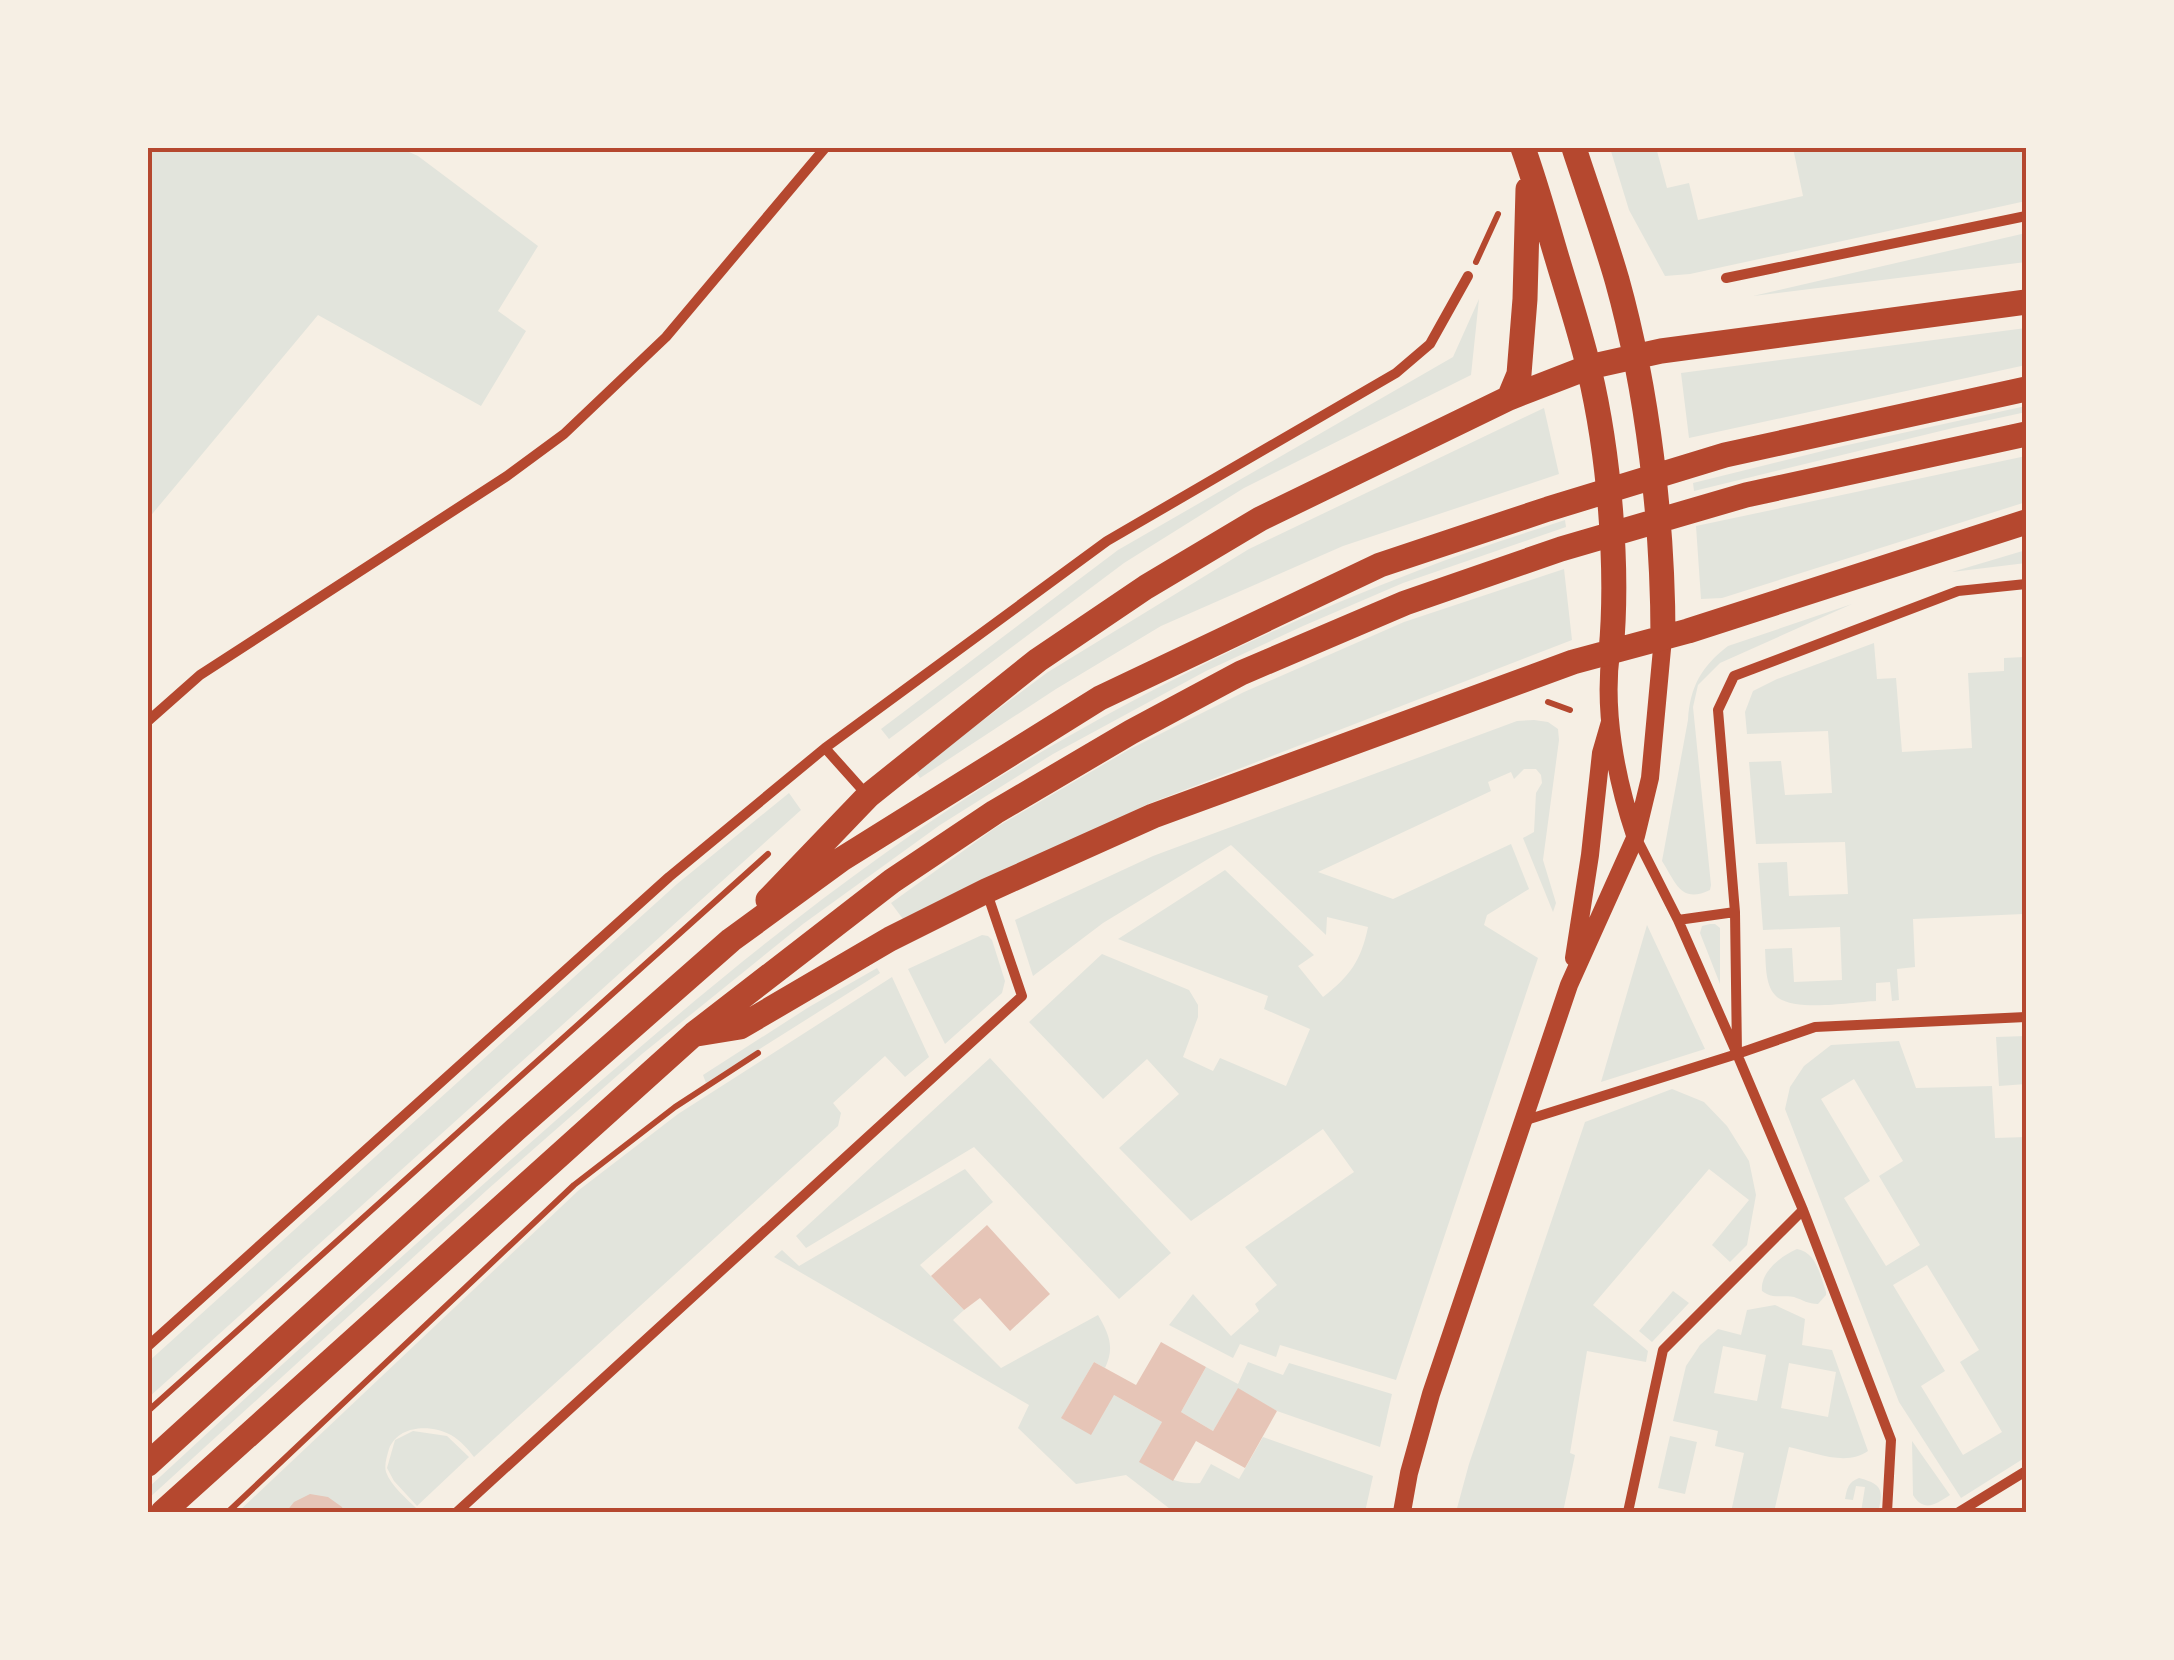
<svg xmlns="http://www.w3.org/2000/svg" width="2174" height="1660" font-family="Lato,sans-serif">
	<rect width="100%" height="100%" fill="#f6efe4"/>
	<path fill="#e2e4dc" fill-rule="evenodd" d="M148 148H400L418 156 538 246 498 311 526 331 481 406 318 315 148 519Z
		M1610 148H1668L1657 151 1667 188 1689 183 1698 220 1803 196 1793 148H1833V149L1846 148H2026V201L1690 274 1665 276 1629 210Z
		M2026 233V262L1753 296Z
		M1479 299 1471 375 1244 488 1124 563 889 739 881 729 1118 550 1453 357Z
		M2026 328V365L1689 438 1681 373Z
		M2026 406V412L1953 428 1694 491 1693 483 1843 446Z
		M1544 408 1559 474 1343 546 1161 626 1056 689 920 778 915 771 1048 672 1249 549Z
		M2026 456V502L1722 598 1701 599 1696 526Z
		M1565 520 1566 527 1403 583 1303 626 1206 671 1053 754 940 825 803 924 642 1054 487 1190 148 1499V1488C273 1372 400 1257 529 1144 692 1000 859 857 1048 748 1166 680 1290 619 1417 571 1465 552 1516 536 1565 520Z
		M2026 550V563L1952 572Z
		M1564 569 1572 640 1148 804 906 923 891 903 995 828 1130 749 1244 692 1404 622Z
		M1852 604 1720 663 1698 685 1693 707 1711 885 1710 890C1681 904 1676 883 1662 861L1688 720C1690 686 1702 666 1728 646Z
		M1874 643 1877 679 1896 678 1902 752 1972 748 1968 673 2004 671V658L2024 657 2026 682V967L2023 914 1913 919 1915 967 1897 969 1899 1000 1892 1001 1890 982 1876 983V1001C1853 1002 1791 1013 1775 995 1765 984 1766 964 1765 949L1792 948 1794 982 1842 980 1840 927 1763 930 1758 863 1787 862 1789 896 1848 894 1845 842 1756 844 1749 762 1781 761 1785 795 1832 793 1828 731 1747 734 1745 712 1753 691 1777 679Z
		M1534 720 1548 722 1558 729 1559 740 1543 860 1556 903 1553 912 1523 838 1534 832 1536 793 1542 783 1541 775 1536 769H1524L1514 779 1511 772 1488 782 1491 791 1318 872 1393 899 1511 844 1529 889 1487 915 1484 925 1538 958 1396 1380 1280 1345 1276 1357 1240 1344 1233 1358 1169 1325 1193 1294 1231 1336 1259 1311 1255 1304 1277 1285 1245 1247 1354 1172 1323 1129 1191 1221 1119 1148 1179 1094 1147 1059 1103 1099 1029 1022 1102 954 1189 990 1198 1005V1017L1183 1057 1213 1071 1220 1058 1286 1086 1310 1029 1264 1009 1268 996 1118 939 1225 870 1314 955 1298 966 1323 997C1350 976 1361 961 1368 927L1327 917 1326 935 1231 845 1103 923 1033 976 1015 920 1153 856 1517 721Z
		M789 793 801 810 148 1398V1362L677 884Z
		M1710 924H1715L1720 928V984L1700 933 1702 926Z
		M1647 925 1705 1049 1601 1082Z
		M982 935 988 936 992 940 1005 981 1002 993 945 1044 908 969Z
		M877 968 880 973 706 1083 703 1075 809 1007Z
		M892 977 929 1057 905 1077 885 1056 833 1103 841 1113 838 1126 474 1457C467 1448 461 1441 451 1435 431 1424 398 1425 389 1449 387 1456 384 1465 386 1472 391 1486 407 1499 417 1509L413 1512H238L579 1190 678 1114Z
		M2026 1036V1084L1999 1086 1996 1037Z
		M1899 1041 1916 1088 1992 1086 1995 1138 2026 1137V1457L1961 1498 1899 1402 1785 1109 1790 1087 1804 1066 1831 1045ZM1854 1079 1903 1161 1879 1176 1920 1245 1886 1266 1844 1198 1870 1181 1821 1099ZM1927 1265 1979 1350 1960 1362 2002 1432 1963 1455 1921 1386 1945 1371 1893 1285Z
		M990 1058 1171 1253 1119 1299 974 1147 806 1248 796 1236Z
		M1672 1089 1704 1102 1727 1126 1749 1161 1756 1195 1747 1245 1730 1262 1712 1245 1749 1200 1709 1169 1593 1305 1648 1351 1646 1362 1587 1351 1570 1453 1575 1455 1563 1512H1456L1469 1464 1585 1122Z
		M965 1169 993 1202 920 1265 964 1310 953 1320 1001 1368 1098 1315C1109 1334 1115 1347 1105 1368L1094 1362 1062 1417 1114 1395 1162 1422 1140 1462C1160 1474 1175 1485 1200 1483L1211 1464 1239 1479 1263 1437 1373 1476 1365 1512H1174L1126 1475 1076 1484 1018 1428 1029 1405 774 1257 782 1250 799 1266Z
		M1797 1249C1817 1253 1820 1275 1826 1292V1295L1818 1304C1808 1304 1803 1300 1794 1297 1781 1295 1772 1299 1762 1291 1760 1272 1781 1256 1797 1249Z
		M1673 1291 1689 1303 1652 1342 1639 1331Z
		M1775 1305 1805 1319 1802 1345 1832 1350 1868 1451C1846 1467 1814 1452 1789 1447L1774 1512H1731L1744 1453 1715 1446 1718 1431 1673 1421 1686 1366 1700 1345 1718 1329 1741 1335 1747 1310ZM1723 1346 1766 1355 1757 1401 1714 1393ZM1789 1363 1836 1372 1828 1417 1781 1408Z
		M1248 1362 1283 1375 1289 1363 1392 1394 1380 1447 1277 1411 1238 1389 1213 1431 1181 1412 1206 1367 1238 1384Z
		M413 1431 447 1436 469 1457 417 1506 394 1481 387 1468 395 1440Z
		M1670 1436 1697 1442 1685 1494 1658 1488Z
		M1912 1441 1950 1495C1936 1504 1924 1513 1913 1495Z
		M1859 1478C1882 1484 1884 1490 1878 1512H1861L1865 1487 1856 1486 1853 1500 1845 1499C1847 1489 1848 1482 1859 1478Z"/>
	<path fill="#e6c5b7" d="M987 1225 1050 1294 1010 1331 980 1298 964 1310 931 1276Z
		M1161 1342 1206 1367 1181 1412 1213 1431 1238 1388 1277 1411 1245 1468 1196 1441 1173 1481 1139 1462 1162 1422 1114 1395 1091 1435 1061 1418 1094 1362 1136 1385Z
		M310 1494 328 1497 342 1507 344 1512H286L294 1502Z"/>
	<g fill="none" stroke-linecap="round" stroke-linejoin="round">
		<path stroke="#b5482f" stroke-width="6" d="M1476 262 1498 214
			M1548 702 1570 710
			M148 1411 768 854
			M228 1512 574 1185 675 1107 758 1053"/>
		<path stroke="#b5482f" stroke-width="10" d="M1726 278 2026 216
			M2026 584 1958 591 1734 676 1718 710 1735 912 1737 1054 1815 1027 2026 1017
			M148 721 200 675 507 476 564 434 666 337 825 148
			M825 748 867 795
			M1636 837 1678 920 1737 1054 1803 1210 1891 1440 1887 1512
			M1678 920 1735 912
			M1523 1121 1737 1054
			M148 1346 669 877 825 748 1107 541 1396 373 1430 344 1468 276
			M457 1512 1022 996 987 893
			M1628 1512 1663 1350 1803 1210
			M1959 1512 2026 1471"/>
		<path stroke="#b5482f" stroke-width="18" d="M1611 652C1603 711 1616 779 1635 835
			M1574 958 1590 855 1601 753 1610 722
			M1402 1512 1409 1473 1431 1394 1569 985 1636 836 1650 778 1663 638"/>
		<path stroke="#b5482f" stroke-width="25" d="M1523 148C1536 184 1546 221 1557 258 1568 295 1580 331 1589 369 1609 453 1619 566 1611 652
			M1574 148C1588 191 1604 235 1617 280 1648 391 1663 522 1663 638
			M1509 398 1519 374 1525 299 1528 189
			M768 900 868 796 1038 660 1146 587 1260 519 1509 398 1589 367 1661 351 2026 302
			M697 1034 740 1027 890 939 986 891 1153 816 1573 662 1688 631 2026 522
			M148 1464 516 1129 731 940 842 859 1100 698 1380 565 1548 509 1725 455 2026 389
			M163 1512 694 1034 892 881 995 812 1131 732 1241 673 1405 603 1561 549 1746 495 2026 434"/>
	</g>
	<rect width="2174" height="1660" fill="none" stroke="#f6efe4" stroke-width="300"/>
	<rect x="150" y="150" width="1874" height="1360" fill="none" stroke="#b5482f" stroke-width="4"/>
</svg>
